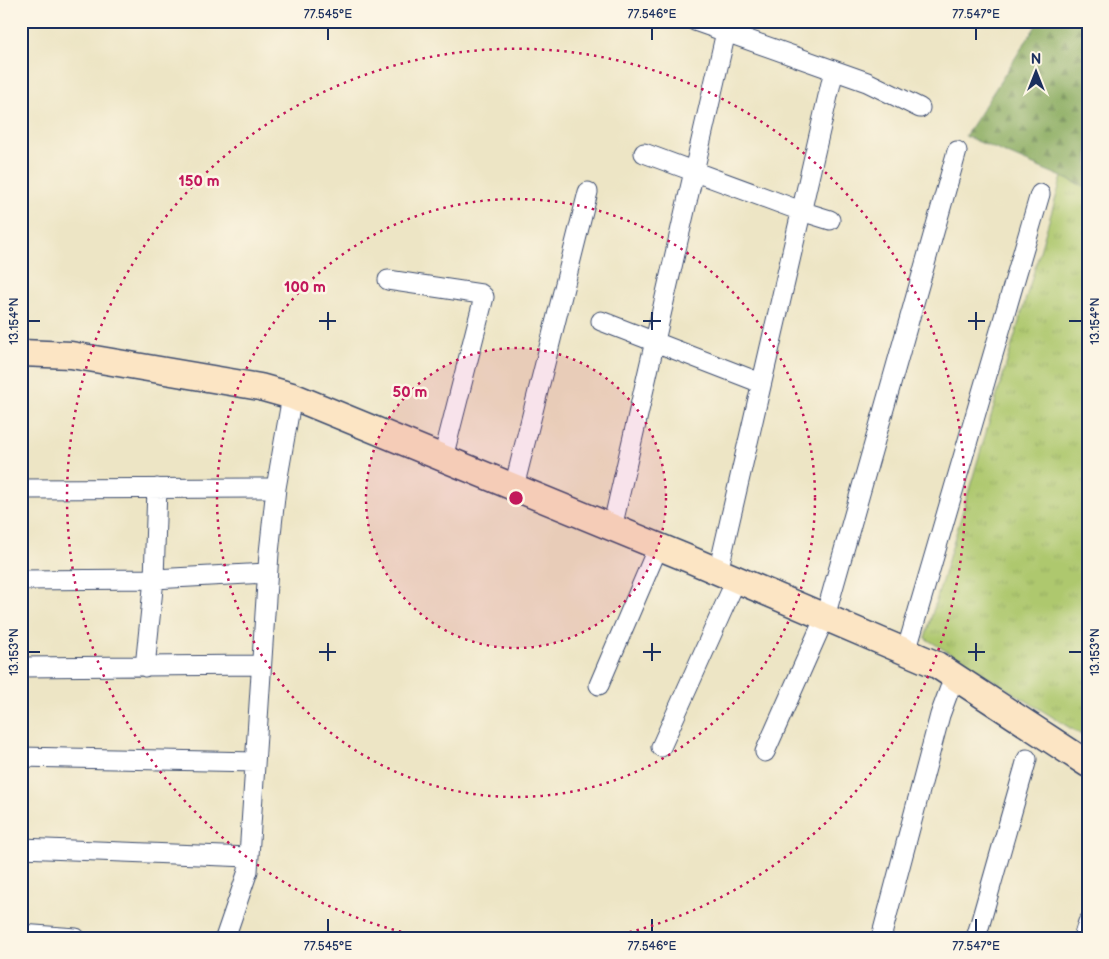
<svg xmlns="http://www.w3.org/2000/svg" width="1109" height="959" font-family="'Balsamiq Sans',sans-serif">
	<defs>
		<pattern id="grass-tufts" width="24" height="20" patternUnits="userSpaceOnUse" patternTransform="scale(1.25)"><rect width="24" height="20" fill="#aec86e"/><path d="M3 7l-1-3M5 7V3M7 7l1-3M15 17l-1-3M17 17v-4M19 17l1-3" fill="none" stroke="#95ac62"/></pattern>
		<pattern id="forest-firs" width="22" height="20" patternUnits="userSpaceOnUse" patternTransform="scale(1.25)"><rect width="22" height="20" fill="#8aac61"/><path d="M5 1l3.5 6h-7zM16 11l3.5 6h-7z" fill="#708c53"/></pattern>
	</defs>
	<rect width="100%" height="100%" fill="#fcf5e5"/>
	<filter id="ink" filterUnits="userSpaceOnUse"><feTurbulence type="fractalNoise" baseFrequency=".02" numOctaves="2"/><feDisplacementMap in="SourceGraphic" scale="10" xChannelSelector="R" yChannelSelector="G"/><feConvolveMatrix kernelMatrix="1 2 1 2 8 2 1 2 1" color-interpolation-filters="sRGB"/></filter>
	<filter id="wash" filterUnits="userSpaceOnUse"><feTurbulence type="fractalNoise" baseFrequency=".0096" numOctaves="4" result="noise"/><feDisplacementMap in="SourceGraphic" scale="20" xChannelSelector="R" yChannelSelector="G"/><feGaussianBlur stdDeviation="1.12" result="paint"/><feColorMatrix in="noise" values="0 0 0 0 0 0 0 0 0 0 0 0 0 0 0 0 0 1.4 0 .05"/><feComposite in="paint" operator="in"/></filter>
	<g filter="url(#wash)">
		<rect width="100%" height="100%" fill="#ede5c5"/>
		<path fill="url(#grass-tufts)" stroke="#647c66" d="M1062 177 1088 188V739L925 638Z"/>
		<path fill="url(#forest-firs)" stroke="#526e60" d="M1039 21H1088V188L965 136Z"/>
	</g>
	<g filter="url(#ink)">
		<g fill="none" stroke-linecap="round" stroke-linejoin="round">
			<g stroke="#3a4a6d" stroke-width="21">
				<path id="minor" d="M695 21 867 82 920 108
					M644 153 801 211 830 220
					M388 280 481 294 484 297 443 458
					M601 321 761 383
					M514 487 588 192
					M21 489 276 488
					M612 528 726 32
					M718 572 834 70
					M21 580 154 579 267 573
					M906 652 1040 194
					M21 667 261 665
					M145 667 154 579 157 488
					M599 685 658 547
					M661 747 736 580
					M765 752 825 617 957 151
					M21 757 255 762
					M21 848 249 857
					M21 934 76 938
					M225 938 248 871 269 553 276 488 292 396
					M881 938 940 715 954 677
					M976 938 1027 759
					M1083 938 1088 922"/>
			</g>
			<g stroke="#3a4a6d" stroke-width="29">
				<path id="secondary" d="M21 353 71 355 260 387 292 396 689 559 937 665 1088 764"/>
			</g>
			<use href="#minor" stroke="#fff" stroke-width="19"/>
			<use href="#secondary" stroke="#fce5c4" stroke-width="26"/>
		</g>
	</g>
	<path fill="none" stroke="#1b2f5e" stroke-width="2" d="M328 28V40M652 28V40M976 28V40M328 312V330M652 312V330M976 312V330M28 321H40M319 321H336M643 321H661M968 321H985M1069 321H1082M328 643V661M652 643V661M976 643V661M28 652H40M319 652H336M643 652H661M968 652H985M1069 652H1082M328 919V932M652 919V932M976 919V932"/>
	<circle cx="516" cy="498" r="150" fill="#c2185b" fill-opacity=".12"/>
	<g fill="none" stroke="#c2185b" stroke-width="2.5" stroke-dasharray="2.5 5">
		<circle cx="516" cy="498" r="150"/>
		<circle cx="516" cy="498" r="299"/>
		<path d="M423 937A449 449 0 1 1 609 937"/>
	</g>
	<circle cx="516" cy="498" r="8" fill="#c2185b" stroke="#fcf5e5" stroke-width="2.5"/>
	<g font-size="15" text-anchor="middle" font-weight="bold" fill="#c2185b" stroke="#fcf5e5" stroke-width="5" stroke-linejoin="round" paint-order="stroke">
		<text x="199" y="186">150 m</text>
		<text x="305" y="292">100 m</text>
		<text x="410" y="397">50 m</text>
	</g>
	<rect width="1109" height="959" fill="none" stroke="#fcf5e5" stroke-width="55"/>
	<g transform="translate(1036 72)" stroke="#fcf5e5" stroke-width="4" paint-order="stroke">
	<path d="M0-4L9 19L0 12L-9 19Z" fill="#1b2f5e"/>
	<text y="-8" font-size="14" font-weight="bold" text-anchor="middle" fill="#1b2f5e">N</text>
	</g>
	<rect x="28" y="28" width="1054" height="904" fill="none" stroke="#1b2f5e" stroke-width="2"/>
	<g font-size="12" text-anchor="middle" fill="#1b2f5e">
		<text x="328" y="18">77.545°E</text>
		<text x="652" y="18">77.546°E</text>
		<text x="976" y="18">77.547°E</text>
		<text transform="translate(14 321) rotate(-90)" y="4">13.154°N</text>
		<text transform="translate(1095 321) rotate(-90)" y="4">13.154°N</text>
		<text transform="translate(14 652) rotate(-90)" y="4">13.153°N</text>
		<text transform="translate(1095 652) rotate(-90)" y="4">13.153°N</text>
		<text x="328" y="950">77.545°E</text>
		<text x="652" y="950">77.546°E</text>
		<text x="976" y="950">77.547°E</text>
	</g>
</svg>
